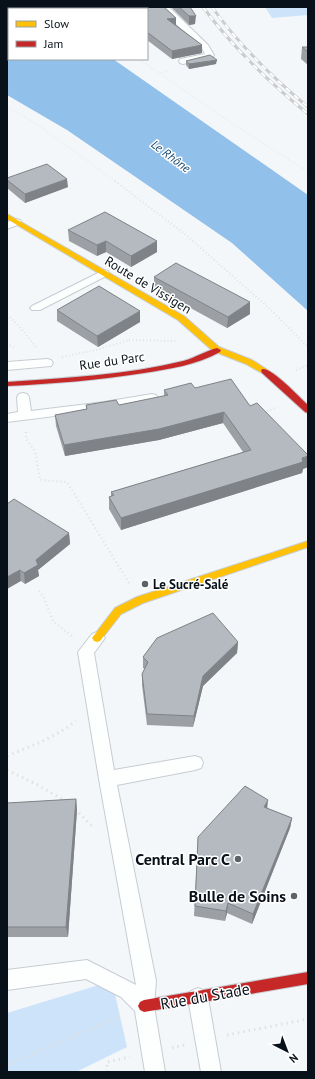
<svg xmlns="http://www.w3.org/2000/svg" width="315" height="1079" font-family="'PT Sans',sans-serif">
	<rect width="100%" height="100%" fill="#f4f7fa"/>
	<path fill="#cce3f9" d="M265 7H308V15L272 18Z
		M112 981 127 1047 76 1072H7V1013Z"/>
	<path fill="#91c0ea" d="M7 13 9 14V59H113L308 195V311L232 243 67 130 7 95Z"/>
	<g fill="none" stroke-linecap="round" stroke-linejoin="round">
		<g stroke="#c6cdd2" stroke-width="2">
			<path id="lane" d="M161 7H169L208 45 214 55 213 57 183 64 180 63 179 61 180 59 205 54 202 48 163 12Z
				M16 219 20 220 21 222 20 224 7 229V222Z
				M104 270 108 271 109 273 108 275 40 310H32L30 308 32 306Z
				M47 359 51 360 53 363 51 366 7 370V362Z
				M23 393 27 394 29 397 31 411 104 402 152 394 156 395 158 398 156 401 152 402C104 410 55 416 7 422V414L18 412 17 397 19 394Z
				M97 632 102 634 105 638 94 653 114 770 195 756 201 758 203 763 201 768 195 770 117 785 156 981 154 1006 165 1072H145L135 1011 121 997 86 979 7 990V970L87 960 136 985 99 779 78 652 92 634Z
				M198 988 205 991 208 998 221 1072H201L188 998 191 991Z"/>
		</g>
		<g stroke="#c6cdd2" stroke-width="2">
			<path id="slow" d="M7 214 184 316 219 347 252 360 269 371 268 373H262L246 364 213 351 178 320 7 219Z
				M308 541V547L143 603 121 614 100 641 97 642 94 641 92 638 115 608 137 597Z"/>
		</g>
		<g stroke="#c6cdd2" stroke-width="2">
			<path id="jam" d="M217 348 221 350 220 352C196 365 170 369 144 373 98 380 53 384 7 386V382C65 378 126 375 183 361 195 358 205 351 217 348Z
				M262 369C272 367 300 398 308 405V413L305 412 262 373 261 371Z
				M308 972V984L144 1012 140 1010 138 1006 140 1002 144 1000Z"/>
		</g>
		<path stroke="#e0e1e2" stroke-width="1.5" stroke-dasharray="0.5 2" stroke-linecap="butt" d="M42 7 46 9
			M139 59 224 118 308 172
			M160 73 171 71
			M7 107 37 124 116 182"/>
		<path stroke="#e0e1e2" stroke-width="2" stroke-dasharray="1 2.5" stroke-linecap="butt" d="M115 181 186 235 271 310 308 347
			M7 315 18 325 37 348
			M129 340 176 341
			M7 343 14 348
			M62 357 96 350 129 340
			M296 370 308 365
			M264 413 277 407"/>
		<path stroke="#e0e1e2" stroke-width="2.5" stroke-dasharray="1 3" stroke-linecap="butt" d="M264 413 266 412
			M26 432V439L35 451 40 480 67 482 129 583
			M39 591 44 598 53 621 74 638"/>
		<path stroke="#e0e1e2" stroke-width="3" stroke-dasharray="1.5 4" stroke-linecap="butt" d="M7 756C32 746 55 737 76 721
			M7 770 36 784 65 801
			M75 809 94 828
			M227 1035 308 1019
			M172 1048 185 1045
			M7 1065 120 1016
			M107 1072V1062L130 1057"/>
		<use href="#lane" fill="#fdfefe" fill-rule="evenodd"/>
		<use href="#slow" fill="#ffc107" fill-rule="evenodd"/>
		<use href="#jam" fill="#c62828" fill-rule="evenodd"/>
		<g stroke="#cbcccd" stroke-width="3">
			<path id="rail" d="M203 7C233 48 269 82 308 114
				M212 7C239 45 272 77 308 107"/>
		</g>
		<use href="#rail" stroke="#fff" stroke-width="2" stroke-dasharray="5.5" stroke-linecap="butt"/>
	</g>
	<path fill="#9ca0a5" d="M102 7H164L176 18V25L202 45V53L172 59 147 40V9H105Z
		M171 7H190L195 24 189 25Z
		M302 47H308V65L301 59Z
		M186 61 216 64 189 69 186 65Z
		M7 178 68 187 25 203 7 188Z
		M68 230 157 252 131 267 106 252 97 256 69 241Z
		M154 277 250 314 227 328 154 288Z
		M57 310 140 322 98 347 57 321Z
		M195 388 250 406 308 467 303 469 302 473 121 530 109 509V497L111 496V492L243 452 223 423 159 440 65 456 56 426 55 415 86 409V405H119L164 396V390Z
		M7 504 69 533 70 544 38 570 39 576 25 584 21 581Z
		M238 642 237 653 203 686 193 727 147 725 142 685V674L145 669 143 668V657Z
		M76 799 77 810 68 937H7V803Z
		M267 808 292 818 290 828 252 924 227 913 225 921 194 916 198 837Z"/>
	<path fill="#7f8286" d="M189 16H196L195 24 189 25Z
		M176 18V26L167 19Z
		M202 45V53L172 59V51Z
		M217 60 216 64 189 69V64Z
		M67 179 68 187 25 203V194Z
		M106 241V252L97 256V245Z
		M157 241V252L131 267V256Z
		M250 302V314L227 328 228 317Z
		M140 311V322L98 347 97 336Z
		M224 412 223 423 159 440 65 456 64 445Z
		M308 456V467L303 469 302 473 121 530V518Z
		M69 533 70 544 38 570 39 576 25 584 24 573 36 560Z
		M20 570 21 581 7 589V577Z
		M238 642 237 653 203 686 193 727 194 716 203 676Z
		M76 799 77 810 68 937 66 927Z
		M268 800 267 811 264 807Z
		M292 818 290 828 252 924 253 914Z
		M228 903 227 913 225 921 226 911Z"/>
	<path fill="#b5bac0" stroke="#7f8286" d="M115 7H164L176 18 167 19 202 45 172 51 147 32V9H117Z
		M179 7H190L196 16H189Z
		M302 47H308V52Z
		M210 55 217 60 189 64 186 61Z
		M47 164 67 179 25 194 7 180V178Z
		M105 212 157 241 131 256 106 241 97 245 68 230Z
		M176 263 250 302 228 317 154 277Z
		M99 286 140 311 97 336 57 310Z
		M231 379 250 406 257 403 308 455V456L302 458 303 462 121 518 109 497 114 495 111 492 251 450 224 412 159 429 64 445 55 415 87 409 86 405 116 400 119 405 168 395 164 390 191 383 195 388Z
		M14 499 69 533 36 560 38 565 24 573 20 570 7 577V504Z
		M213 613 238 642 203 676 194 716 147 714 142 674 148 662 143 657 157 638Z
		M245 786 268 800 264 807 292 818 253 914 228 903 226 911 195 906 198 837Z
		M76 799 66 927H7V803Z"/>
	<g fill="#5b6268" stroke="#fff" stroke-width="1.5">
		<circle cx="145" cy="584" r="4"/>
		<circle cx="238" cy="859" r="4"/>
		<circle cx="294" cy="896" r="4"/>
	</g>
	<g text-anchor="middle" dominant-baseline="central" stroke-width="3" stroke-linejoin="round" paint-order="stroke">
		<g font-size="12" font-style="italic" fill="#17486f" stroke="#fff">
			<text transform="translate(171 156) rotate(37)">Le Rhône</text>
		</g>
		<g font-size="13" fill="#081119" stroke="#fff">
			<text transform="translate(148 285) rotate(31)">Route de Vissigen</text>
			<text transform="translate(112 361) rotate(-8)">Rue du Parc</text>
		</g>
		<g font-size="13" font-weight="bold" fill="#081119" stroke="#fff" text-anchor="start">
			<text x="153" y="584">Le Sucré-Salé</text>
		</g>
		<g font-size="16" font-weight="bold" fill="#081119" stroke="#fff" text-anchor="end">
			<text x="230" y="859">Central Parc C</text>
			<text x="286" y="896">Bulle de Soins</text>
		</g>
		<g font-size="16" fill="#081119" stroke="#fff">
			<text transform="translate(205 996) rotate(-10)">Rue du Stade</text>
		</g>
	</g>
	<rect width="315" height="1079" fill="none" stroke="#081119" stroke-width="16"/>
	<rect x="8" y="8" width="140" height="52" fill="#ffffff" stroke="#9ca0a3"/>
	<rect x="16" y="21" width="20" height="6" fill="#ffc107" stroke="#9ca0a3"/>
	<text x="44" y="28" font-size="12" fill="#081119">Slow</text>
	<rect x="16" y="41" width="20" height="6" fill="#c62828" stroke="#9ca0a3"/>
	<text x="44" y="48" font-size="12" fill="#081119">Jam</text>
	<g transform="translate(287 1051) rotate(138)" stroke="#ffffff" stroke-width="3" paint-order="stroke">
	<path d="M0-3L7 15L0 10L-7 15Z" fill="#081119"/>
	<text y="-6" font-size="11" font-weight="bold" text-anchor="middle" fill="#081119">N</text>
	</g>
</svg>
